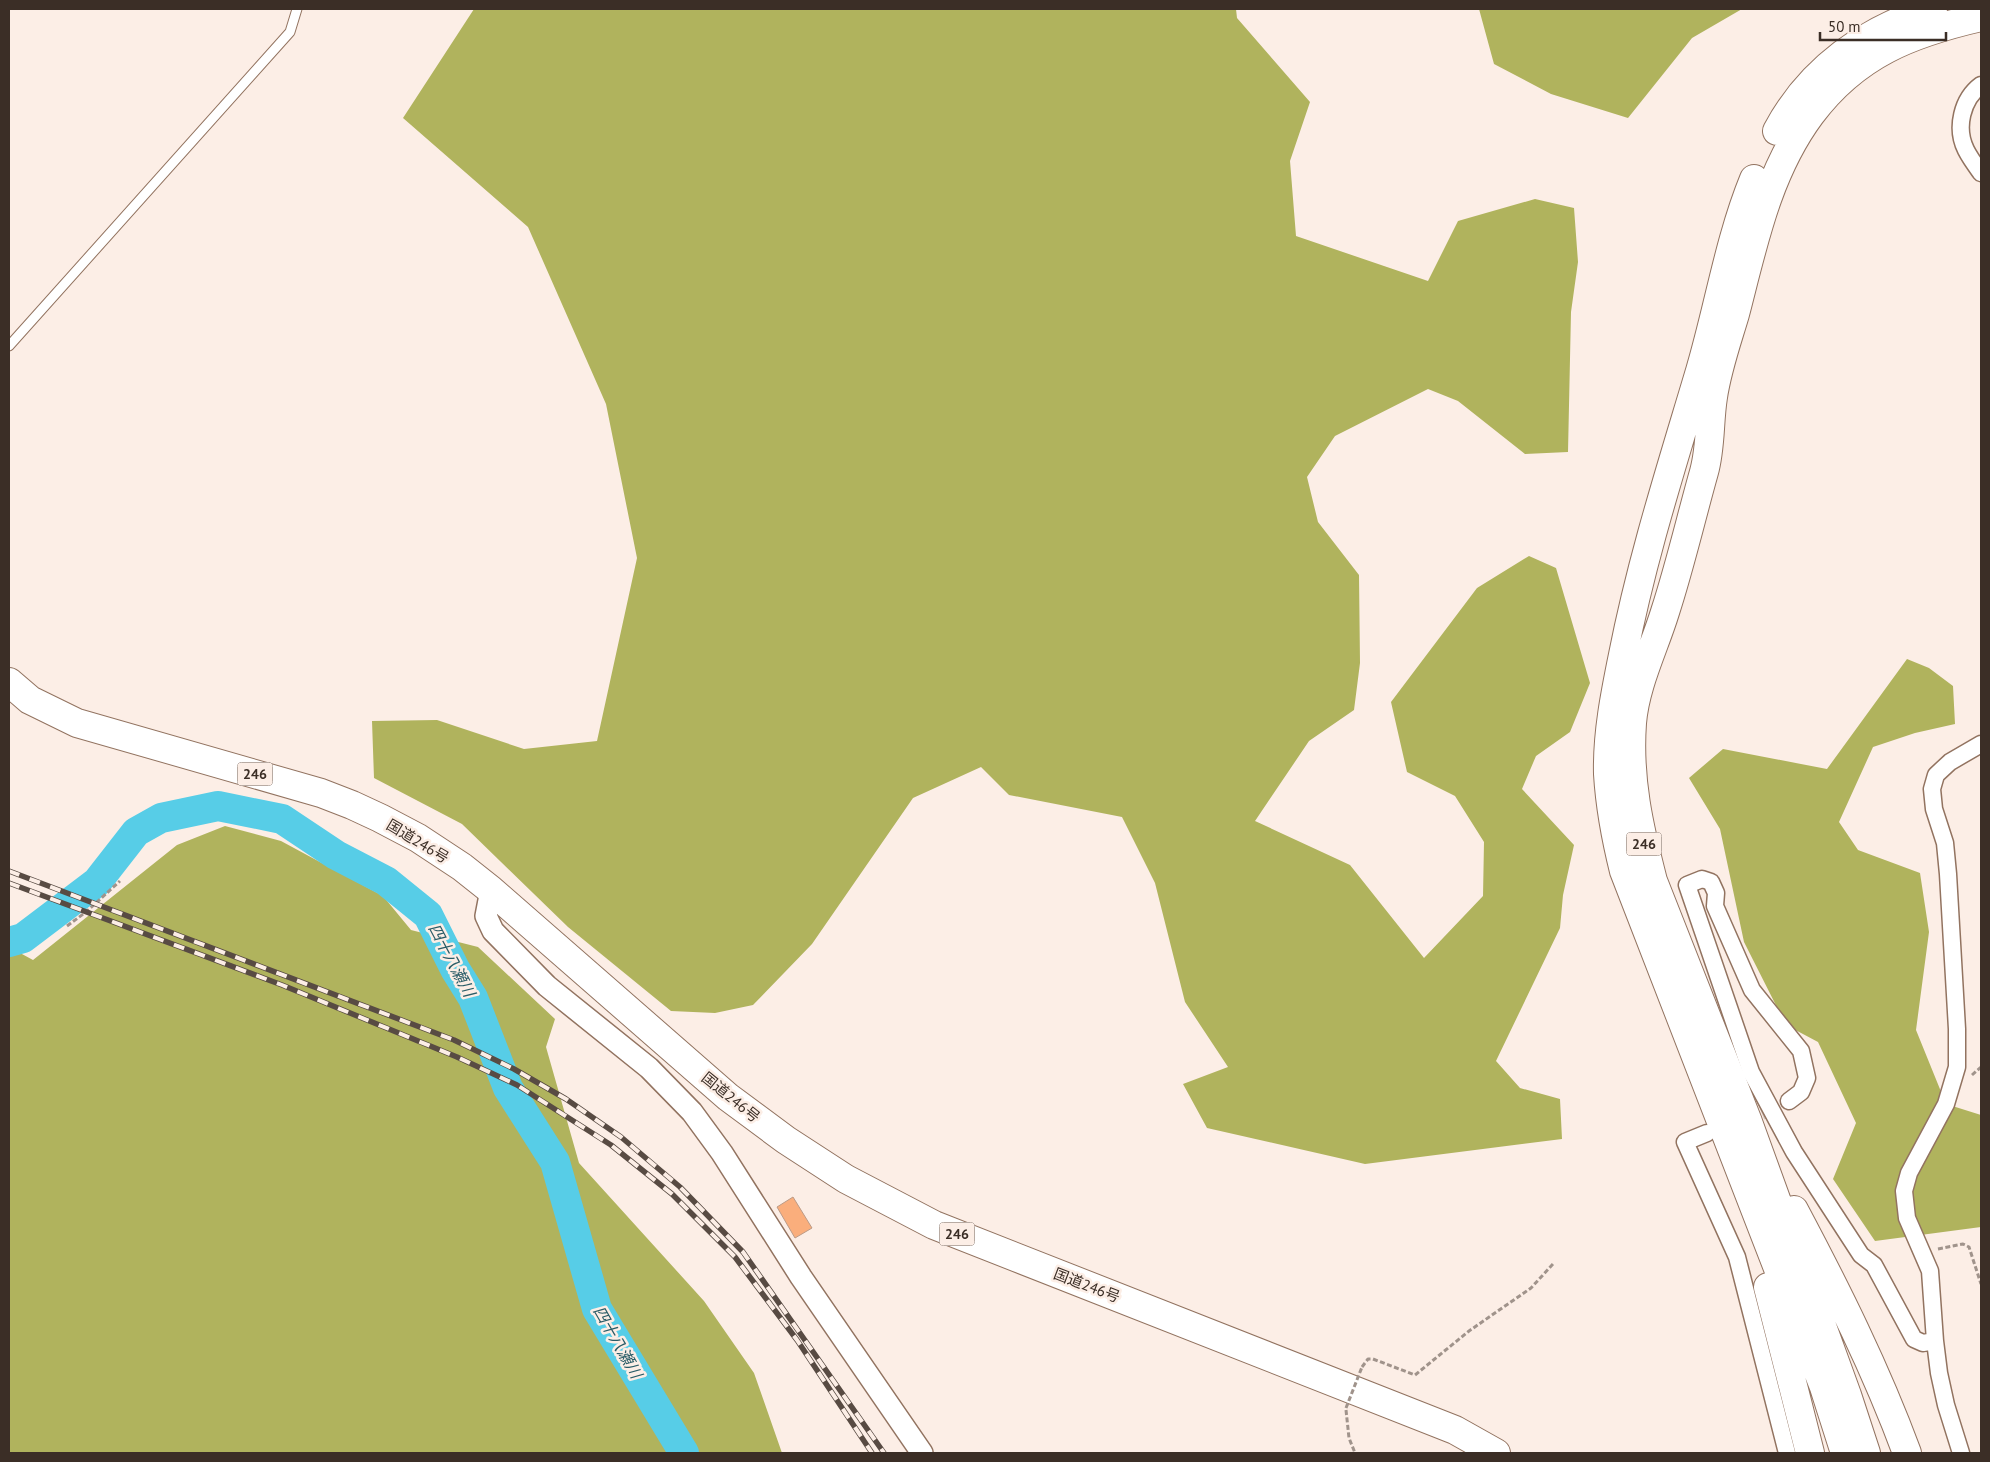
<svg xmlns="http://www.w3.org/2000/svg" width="1990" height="1462" font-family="'PT Sans','Noto Sans JP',sans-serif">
	<rect width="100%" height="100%" fill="#fceee6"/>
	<path fill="#b0b35d" d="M474 9H1236L1237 18 1310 102 1290 161 1296 236 1428 281 1458 221 1535 199 1574 208 1578 262 1571 312 1568 452 1525 454 1458 401 1428 389 1335 436 1307 477 1318 522 1359 575 1360 663 1354 710 1309 741 1255 821 1350 865 1424 958 1483 896 1484 842 1455 796 1407 772 1391 702 1477 588 1529 556 1556 568 1590 683 1570 732 1536 756 1522 789 1574 845 1563 895 1560 928 1496 1061 1520 1088 1560 1099 1562 1139 1365 1164 1207 1128 1183 1084 1228 1067 1185 1002 1155 883 1122 817 1009 795 981 767 913 798 812 944 753 1005 715 1013 671 1011 568 927 462 824 374 778 372 721 437 720 524 749 597 741 637 558 606 404 528 227 403 118Z
		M1479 9H1742L1692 38 1628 118 1551 94 1494 64Z
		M1907 659 1929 668 1953 686 1955 724 1915 733 1873 747 1839 822 1858 850 1920 873 1929 932 1916 1030 1946 1104 1981 1115V1227L1875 1241 1833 1179 1856 1123 1818 1042 1786 1025 1744 942 1720 829 1689 778 1723 749 1827 769Z
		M225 826 281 841 383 896 411 930 478 947 555 1019 546 1047 579 1163 704 1301 754 1373 782 1453H9V947L33 960 177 845Z"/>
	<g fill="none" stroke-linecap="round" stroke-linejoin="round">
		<path stroke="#57cde7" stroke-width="30" d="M9 942 23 938 97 882 136 832 161 818 218 806 282 819 336 855 386 881 428 915 455 969 473 998 508 1088 555 1162 597 1309 684 1453"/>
	</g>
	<path fill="#faae7c" stroke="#bc9b87" d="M793 1197 812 1228 795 1238 777 1207Z"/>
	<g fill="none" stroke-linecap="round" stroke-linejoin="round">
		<path stroke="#d5c8c0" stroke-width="16" stroke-dasharray="16 8" stroke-linecap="butt" d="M1739 1121 1789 1101"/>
		<g stroke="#927360" stroke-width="11">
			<path id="service" d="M9 346 290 32 297 9"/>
		</g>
		<g stroke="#927360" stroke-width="19">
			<path id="minor" d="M1981 85C1962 99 1955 128 1966 150 1970 158 1976 166 1981 173
				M1789 1101 1801 1092 1807 1078 1801 1051 1752 990 1715 906 1716 893 1711 882 1702 879 1687 885 1751 1072 1794 1152 1861 1255 1874 1265 1914 1339 1923 1343 1935 1341
				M1707 1133 1685 1142 1737 1257 1787 1453
				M1961 1453 1946 1405 1939 1373 1935 1341 1930 1271 1907 1218 1904 1191 1909 1173 1946 1104 1957 1067V1029L1948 874 1945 843 1934 809 1932 789 1936 775 1950 762 1981 744"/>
		</g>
		<g stroke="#927360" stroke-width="24">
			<path id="tertiary" d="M491 890 486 916 493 931 547 986 649 1068 692 1112 722 1153 801 1277 922 1453"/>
		</g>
		<g stroke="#927360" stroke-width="30">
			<path id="trunk" d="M9 682 30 700 77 723 321 793 352 805 380 818 418 838 462 867 491 890 728 1097 786 1140 846 1179 934 1225 1455 1430 1496 1453"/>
		</g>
		<g stroke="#927360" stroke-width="30">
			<path id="motorway" d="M1777 131C1810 69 1867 29 1933 9
				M1754 179C1729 240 1719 307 1700 371 1672 465 1642 558 1623 655 1615 694 1607 734 1608 774 1610 807 1616 839 1624 871L1824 1387 1845 1453
				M1794 1210C1836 1289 1876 1369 1907 1453
				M1768 1287 1810 1453
				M1866 1453 1847 1395 1748 1122 1653 881C1639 827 1628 779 1632 723 1635 685 1654 648 1665 612 1680 566 1691 518 1704 472 1711 447 1709 422 1713 397 1717 369 1727 341 1735 314 1753 245 1767 173 1811 114 1856 54 1911 33 1981 17"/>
		</g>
		<path stroke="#a0938b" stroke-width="3" stroke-dasharray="5 2.5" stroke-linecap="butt" d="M67 926 86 912 120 881
			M1972 1075 1981 1067
			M1938 1249 1963 1244 1969 1247 1981 1284
			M1362 1367 1368 1359H1373L1415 1375 1469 1331 1531 1288 1553 1264
			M1346 1410 1349 1438 1355 1453"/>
		<use href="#service" stroke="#fff" stroke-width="9"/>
		<use href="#minor" stroke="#fff" stroke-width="16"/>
		<use href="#tertiary" stroke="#fff" stroke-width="21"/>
		<use href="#trunk" stroke="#fff" stroke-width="28"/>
		<use href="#motorway" stroke="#fff" stroke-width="28"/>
		<g stroke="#584b43" stroke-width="5.5">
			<path id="rail" d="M9 871 454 1040 514 1069 566 1099 621 1137 680 1187 743 1252 884 1453
				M9 883 282 985 457 1057 517 1085 611 1145 672 1194 735 1257 797 1340 872 1453"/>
		</g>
		<use href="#rail" stroke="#fceee6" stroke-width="4" stroke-dasharray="11" stroke-linecap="butt"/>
		<path stroke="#a0938b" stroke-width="3" stroke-dasharray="5 2.5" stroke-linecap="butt" d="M1346 1408 1362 1367"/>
	</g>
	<g text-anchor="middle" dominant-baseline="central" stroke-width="5" stroke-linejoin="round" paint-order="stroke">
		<g fill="#fceee6" stroke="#756860" stroke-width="1">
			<rect x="237.5" y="762.5" width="35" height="23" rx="4"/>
			<rect x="1626.5" y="832.5" width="35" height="23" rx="4"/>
			<rect x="939.5" y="1222.5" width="35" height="23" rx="4"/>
		</g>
		<g font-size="14" font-weight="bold" fill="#3b2e26">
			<text x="255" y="774">246</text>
			<text x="1644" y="844">246</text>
			<text x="957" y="1234">246</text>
		</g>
		<g font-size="15" fill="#3b2e26" stroke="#fceee6">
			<text transform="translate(418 841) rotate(31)">国道246号</text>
			<text transform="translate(731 1097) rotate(39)">国道246号</text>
			<text transform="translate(1087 1285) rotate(21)">国道246号</text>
		</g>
		<g font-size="16" font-style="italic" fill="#2a5c67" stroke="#fceee6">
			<text transform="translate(452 960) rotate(62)">四十八瀬川</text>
			<text transform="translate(618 1342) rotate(60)">四十八瀬川</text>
		</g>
	</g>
	<rect width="1990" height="1462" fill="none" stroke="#3b2e26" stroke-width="20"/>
	<path d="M1820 32v8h126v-8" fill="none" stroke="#3b2e26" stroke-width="2.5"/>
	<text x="1828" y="32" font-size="15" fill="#3b2e26" stroke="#fceee6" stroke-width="4" paint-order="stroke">50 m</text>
</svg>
